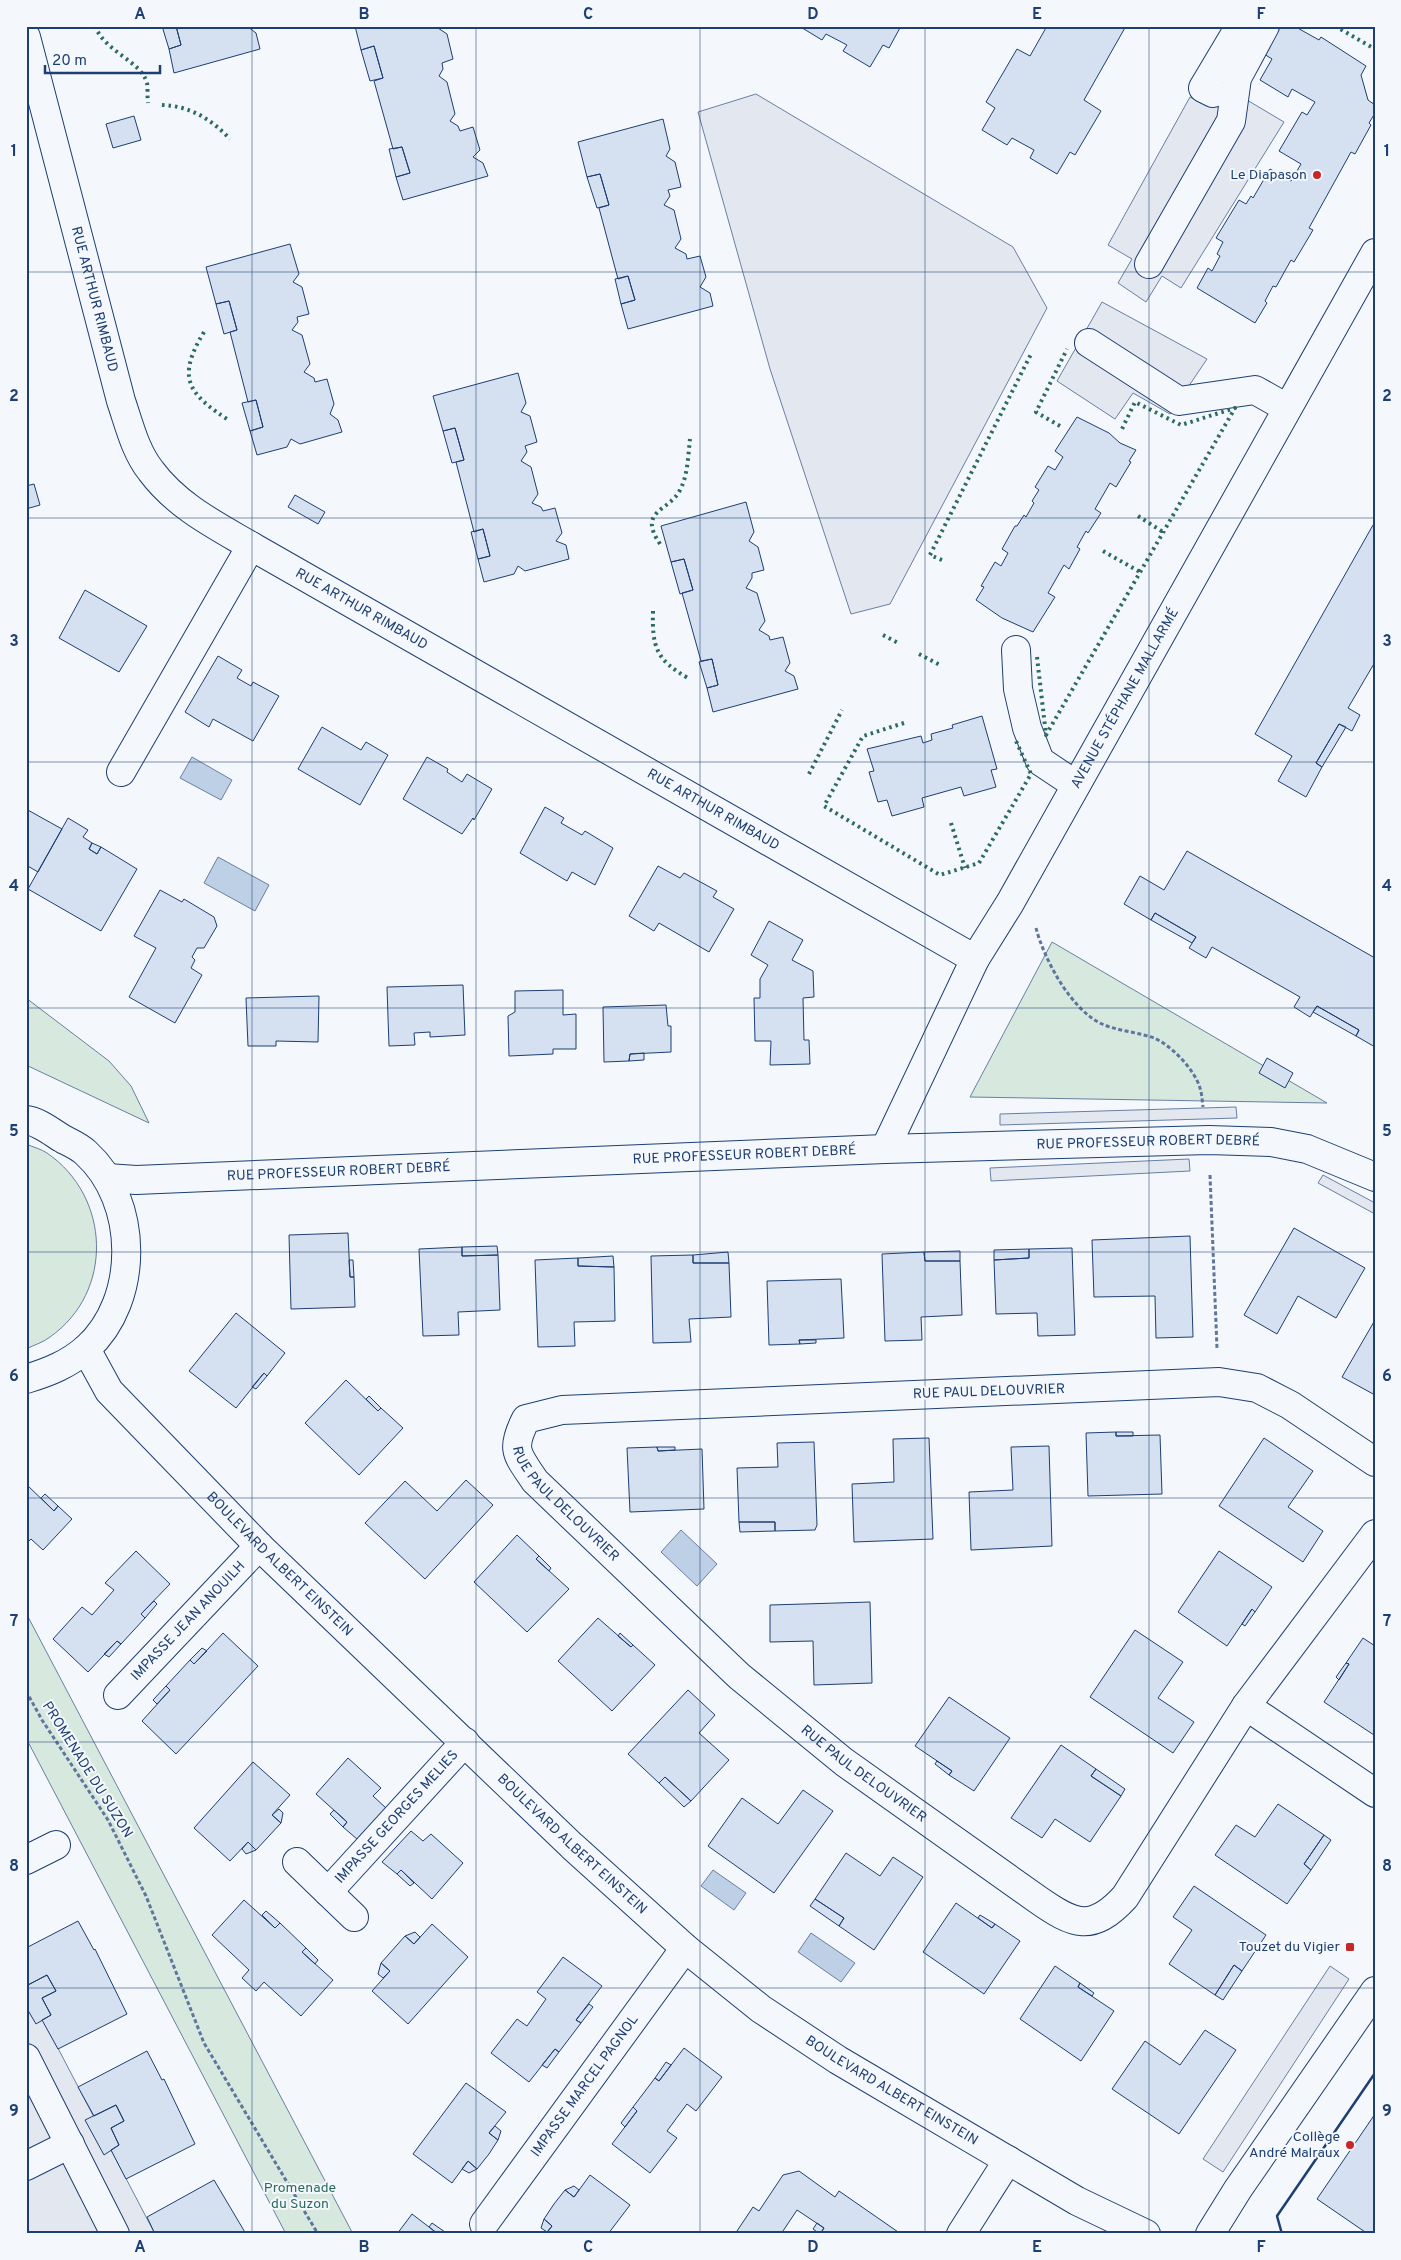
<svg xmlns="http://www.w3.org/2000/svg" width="1401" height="2260" font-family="Overpass,sans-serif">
	<rect width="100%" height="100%" fill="#f4f7fb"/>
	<path fill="#d7e8df" stroke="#687fa3" d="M1052 942 1327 1103 970 1097Z
		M26 998 109 1061 131 1086 149 1123 26 1065Z
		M26 1144C33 1147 41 1149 47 1153 111 1197 114 1292 50 1337 44 1342 34 1345 26 1349Z
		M26 1613 353 2234H286L26 1738Z"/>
	<path fill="#e3e8f0" stroke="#687fa3" d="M1220 84 1284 122 1181 288 1162 276 1146 302 1118 283 1132 259 1108 245 1190 97 1207 106Z
		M756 94 1013 247 1047 308 890 604 851 614 770 369 698 112Z
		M1102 302 1207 359 1170 414 1133 393 1115 419 1057 381Z
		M1236 1107 1237 1118 1000 1125V1114Z
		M1189 1159 1190 1171 991 1181 990 1168Z
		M1323 1175 1375 1203V1214L1318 1183Z
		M1330 1966 1349 1979 1223 2172 1203 2159Z
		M26 1987 155 2234H26Z"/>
	<path fill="#bed0e5" stroke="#687fa3" d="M192 757 232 780 221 800 180 778Z
		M218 857 269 885 255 911 204 883Z
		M681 1530 717 1564 697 1586 661 1552Z
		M713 1870 746 1893 734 1910 701 1886Z
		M811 1933 855 1963 841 1982 798 1952Z"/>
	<path fill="#d5e0f0" stroke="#1d3f73" d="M162 26H176L181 45 169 49Z
		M176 26H247L256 33 260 49 174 73 169 49 181 45Z
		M355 26H439L438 28 447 34 453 59 442 63 443 69 439 76 447 82 455 114 450 121 458 126 460 131 473 127 480 150 473 157 483 163 488 176 403 200 396 177 410 173 402 147 393 149 374 81 383 78 374 46 361 50Z
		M799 26H901L889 48 883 45 870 67 843 51 847 45 826 34 822 40Z
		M1047 26H1126L1084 100 1101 111 1075 155 1070 152 1057 174 1030 158 1034 150 1012 138 1007 145 982 130 995 108 986 102 1017 49 1030 56Z
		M1279 26H1294L1319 40 1321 37 1366 66 1361 75 1368 100 1375 105V113L1369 123 1371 125 1355 154 1351 152 1309 228 1313 230 1294 262 1291 260 1276 287 1273 286 1265 301 1267 303 1255 323 1197 288 1208 268 1212 271 1220 256 1217 254 1223 242 1216 238 1239 200 1246 204 1251 196 1253 198 1270 169 1291 181 1301 164 1279 151 1302 112 1307 115 1315 102 1292 89 1288 97 1260 80 1272 59 1264 54Z
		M374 46 383 78 370 81 361 50Z
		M134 116 141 140 113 148 106 124Z
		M663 119 670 149 666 156 675 162 681 187 668 190 670 196 664 205 674 210 681 239 675 248 686 254 687 259 700 256 706 277 700 287 710 293 713 306 628 329 621 304 635 300 628 276 618 279 599 208 609 205 600 174 587 177 578 142Z
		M402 147 410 173 396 177 389 149Z
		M600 174 609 205 597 208 587 177Z
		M290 244 299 274 293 282 302 287 309 314 297 317 298 322 292 330 302 335 310 364 304 372 314 378 315 382 327 379 334 404 330 414 338 420 342 432 300 444 291 439 287 447 257 455 250 431 263 427 256 400 248 402 230 332 237 330 229 301 216 304 206 267Z
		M628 276 635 300 621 304 615 279Z
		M229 301 237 330 224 334 216 304Z
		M518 373 526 403 521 412 530 416 537 442 525 446 527 452 521 461 531 467 538 494 532 503 541 507 543 511 555 508 562 533 556 541 566 545 569 559 525 571 518 566 514 574 484 582 478 559 490 556 483 529 474 532 456 462 464 460 455 428 443 431 433 396Z
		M256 400 263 427 250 431 242 403Z
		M1077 417 1109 433 1120 443 1136 450 1129 461 1131 462 1116 487 1110 483 1095 509 1101 513 1088 533 1086 531 1077 547 1080 549 1069 569 1064 565 1048 593 1055 597 1033 632 1002 618 976 600 984 587 981 586 995 562 1001 566 1008 553 1002 549 1015 526H1017L1024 515 1026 517 1034 503 1032 501 1039 490 1035 487 1048 466 1055 470 1063 457 1055 451Z
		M455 428 464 460 452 463 443 431Z
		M34 484 40 505 26 509V486Z
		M295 495 325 512 318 524 288 507Z
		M746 502 754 532 749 541 758 547 764 570 752 573V578L746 588 757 593 765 621 759 630 769 636 770 640 783 637 790 663 785 671 794 676 798 689 713 712 707 688 718 685 712 659 701 661 682 593 693 590 684 559 671 562 661 526Z
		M1373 525 1375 527V662L1348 708 1360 715 1352 731 1339 724 1316 763 1322 767 1306 797 1278 781 1292 756 1255 734Z
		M483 529 490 556 478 559 471 532Z
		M684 559 693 590 680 594 671 562Z
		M85 590 147 626 119 672 59 638Z
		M218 656 242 670 237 678 251 686 253 682 279 696 253 741 213 719 209 727 185 712Z
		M712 659 718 685 707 688 699 662Z
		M982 716 997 769 991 770 996 787 964 796 961 787 922 798 924 807 892 816 887 800 878 802 869 772 874 771 867 749 921 736 923 743 932 740 931 734 953 728 952 725Z
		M1339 724 1346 727 1322 767 1316 763Z
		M322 727 361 750 366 742 388 755 360 805 298 769Z
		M427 757 448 769 447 772 462 782 467 774 492 789 474 820 473 818 462 834 403 799Z
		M545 807 564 818 561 823 582 835 585 831 613 848 595 885 572 872 567 881 520 853Z
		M26 809 62 829 38 872 26 865Z
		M68 818 88 830 83 837 92 843 89 849 97 854 101 847 137 869 101 931 28 889Z
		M92 843 101 847 97 854 89 849Z
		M1187 851 1375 958V1047L1356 1036 1359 1030 1317 1006 1310 1017 1294 1007 1300 997 1212 947 1206 958 1189 948 1196 937 1155 913 1151 920 1124 904 1140 876 1164 890Z
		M658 866 680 878 684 873 717 891 713 897 734 909 709 952 659 923 654 931 629 916Z
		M160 890 182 902 184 899 214 917 217 926 204 948H197L192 957 195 960 191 968 202 975 175 1023 129 997 156 948 134 936Z
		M1155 913 1196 937 1192 943 1151 920Z
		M769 921 803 940 792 960 813 971 814 997 803 998 804 1040H809L810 1064 770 1065 771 1041H755L754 998H760V979L768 965 751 955Z
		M463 985 465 1035 430 1037V1032L414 1033 415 1045 389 1046 387 987Z
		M563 990V1015L576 1014V1049H553V1054L509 1056 508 1016 515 1012V991Z
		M319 996 318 1042 276 1041V1046H248L246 998Z
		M666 1005 668 1026H671V1052L630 1054 629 1061 604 1062 603 1007Z
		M1317 1006 1359 1030 1356 1036 1313 1012Z
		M644 1053V1060L629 1061 630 1054Z
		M1267 1058 1293 1073 1285 1088 1259 1073Z
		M1294 1228 1365 1268 1336 1318 1298 1296 1277 1334 1244 1315Z
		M348 1233 350 1277H354L355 1307 291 1309 289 1235Z
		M1190 1236 1193 1337 1156 1338 1155 1296 1094 1297 1092 1240Z
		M497 1246 498 1255 462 1256V1247Z
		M462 1247V1256L498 1255 500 1310 458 1312 459 1335 423 1336 419 1249Z
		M1072 1248 1075 1335 1038 1336 1037 1313 996 1314 994 1260 1029 1258V1249Z
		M1029 1249V1258L994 1260V1250Z
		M960 1251V1261H925L924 1252Z
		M728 1252 729 1263H693V1255Z
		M924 1252 925 1261H960L962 1315 921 1317 922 1340 885 1341 882 1254Z
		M693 1255V1263H729L731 1317 689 1319 691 1342 653 1343 651 1256Z
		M613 1256 614 1267 578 1266V1258Z
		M578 1258V1266L614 1267 615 1321 574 1322 575 1346 538 1347 535 1260Z
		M349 1260H353L354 1277H350Z
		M841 1279 844 1338 799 1340 800 1344 769 1345 767 1281Z
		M236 1313 285 1353 267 1376 264 1373 236 1408 189 1371Z
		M1375 1320V1395L1342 1377Z
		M799 1340H816V1343L800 1344Z
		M264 1373 267 1376 256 1389 252 1387Z
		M346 1380 378 1411 381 1408 403 1428 359 1475 305 1423Z
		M369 1396 381 1408 378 1411 366 1399Z
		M1116 1432H1133V1436H1116Z
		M1116 1432V1436L1160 1435 1162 1494 1088 1496 1086 1433Z
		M929 1438 933 1539 854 1542 852 1484 894 1482 893 1439Z
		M1264 1438 1313 1471 1288 1507 1323 1531 1303 1562 1219 1506Z
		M814 1442 817 1525 815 1530 775 1531V1522H739L737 1468 778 1467 777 1443Z
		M1049 1446 1052 1546 971 1550 969 1492 1013 1490 1011 1447Z
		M657 1447H675V1450L658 1451Z
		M657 1447 658 1451 702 1449 704 1509 630 1512 627 1448Z
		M466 1480 493 1505 425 1579 365 1523 405 1481 437 1511Z
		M26 1484 54 1511 58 1506 72 1519 43 1550 31 1539 26 1544Z
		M45 1494 58 1506 54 1511 41 1498Z
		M739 1522H775V1531L740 1532Z
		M517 1535 539 1556 536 1559 569 1589 527 1632 474 1582Z
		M136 1551 170 1584 141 1614 145 1618 121 1644 117 1641 88 1672 53 1639 82 1607 92 1615 114 1590 105 1583Z
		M1219 1551 1272 1587 1255 1612 1252 1609 1227 1646 1178 1612Z
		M539 1556 551 1568 549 1571 536 1559Z
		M154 1601 157 1604 145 1618 141 1614Z
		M870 1602 872 1683 814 1685 813 1641 770 1642V1605Z
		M1252 1609 1255 1612 1245 1626 1242 1624Z
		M598 1618 631 1647 633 1645 655 1665 612 1711 558 1661Z
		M1135 1630 1183 1662 1158 1698 1194 1722 1173 1753 1090 1697Z
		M223 1633 258 1666 176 1754 142 1721 170 1690 166 1686 190 1660 194 1664Z
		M620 1633 633 1645 631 1647 618 1636Z
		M1363 1638 1375 1646 1374 1735 1324 1702 1349 1664 1346 1663Z
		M117 1641 121 1644 109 1657 104 1654Z
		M202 1648 207 1651 194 1664 190 1660Z
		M1346 1663 1349 1664 1339 1680 1336 1677Z
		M166 1686 170 1690 157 1704 153 1700Z
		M688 1690 715 1715 699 1733 729 1760 691 1801 665 1777 659 1783 628 1754Z
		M949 1697 1010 1738 974 1791 949 1775 952 1771 915 1746Z
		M1061 1745 1096 1769 1091 1776 1121 1796 1090 1842 1055 1819 1042 1838 1011 1818Z
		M348 1758 381 1788 373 1796 386 1808 357 1839 343 1827 347 1822 316 1794Z
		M937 1761 952 1771 949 1775 935 1764Z
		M253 1762 290 1795 272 1815 281 1823 256 1850 248 1842 230 1861 194 1828Z
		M1096 1769 1125 1789 1121 1796 1091 1776Z
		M665 1777 691 1801 684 1807 659 1783Z
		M803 1790 833 1811 774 1893 708 1846 742 1798 778 1824Z
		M1278 1804 1324 1835 1304 1864 1311 1870 1287 1904 1215 1855 1236 1825 1255 1837Z
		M279 1809 283 1813 281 1823 272 1815Z
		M334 1810 347 1822 343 1827 330 1814Z
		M411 1831 423 1841 431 1834 463 1863 432 1899 401 1870 397 1874 382 1862Z
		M1324 1835 1331 1840 1311 1870 1304 1864Z
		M248 1842 256 1850 246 1854 242 1849Z
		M846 1853 880 1876 893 1857 923 1877 874 1950 839 1926 844 1918 815 1899Z
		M401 1870 414 1883 410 1886 397 1874Z
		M1194 1886 1266 1935 1242 1971 1234 1965 1215 1995 1169 1964 1192 1930 1173 1917Z
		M815 1899 844 1918 839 1926 810 1906Z
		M244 1900 275 1928 280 1923 306 1948 302 1952 333 1980 301 2016 264 1982 256 1991 242 1978 249 1970 212 1935Z
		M956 1903 992 1928 995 1924 1020 1941 984 1994 923 1952Z
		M266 1911 280 1923 275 1928 262 1915Z
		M980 1915 995 1924 992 1928 978 1918Z
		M78 1921 94 1950 95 1949 127 2014 58 2049 42 2020 51 2015 42 1998 56 1991 47 1975 26 1986V1948Z
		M432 1924 468 1957 408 2024 372 1991 390 1971 381 1963 405 1936 414 1944Z
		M415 1932 420 1937 414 1944 405 1936Z
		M306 1948 318 1960 315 1964 302 1952Z
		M563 1957 602 1986 576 2020 581 2023 559 2052 555 2049 529 2082 491 2053 517 2019 527 2026 546 1999 537 1992Z
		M381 1963 390 1971 383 1978 378 1974Z
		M1234 1965 1242 1971 1223 2000 1215 1995Z
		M1055 1966 1080 1983 1078 1987 1114 2011 1081 2061 1020 2019Z
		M47 1975 56 1991 42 1998 51 2015 36 2024 26 2007V1986Z
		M1080 1983 1094 1993 1092 1996 1078 1987Z
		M589 2004 593 2007 581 2023 576 2020Z
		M1205 2030 1236 2050 1179 2134 1112 2089 1145 2041 1180 2065Z
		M684 2048 722 2077 696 2111 687 2104 667 2131 677 2138 650 2173 612 2144 637 2111 633 2107 655 2078 659 2081Z
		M555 2049 559 2052 547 2068 542 2065Z
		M147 2051 162 2080 164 2079 195 2144 126 2179 111 2150 119 2145 111 2128 124 2121 116 2105 94 2116 78 2087Z
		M666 2062 671 2065 659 2081 655 2078Z
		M466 2083 506 2112 489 2133 498 2140 489 2154 477 2169 468 2161 452 2183 413 2154Z
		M116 2105 124 2121 111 2128 119 2145 104 2155 85 2120Z
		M633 2107 637 2111 625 2127 621 2123Z
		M1375 2114V2234H1368L1317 2199Z
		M495 2126 501 2131 498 2140 489 2133Z
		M468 2161 477 2169 469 2173 462 2169Z
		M799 2171 835 2197 839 2191 901 2234H820L824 2228 797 2210 781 2234H735L753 2207 759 2211 783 2175Z
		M590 2175 630 2205 608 2234H546L552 2226 544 2219 554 2204 565 2190 574 2197Z
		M214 2180 246 2234H155L147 2217Z
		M574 2186 579 2190 574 2197 565 2190Z
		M412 2214 429 2227 438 2234H397Z
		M544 2219 552 2226 547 2232 541 2228Z
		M432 2223 448 2234H438L429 2227Z
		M817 2223 824 2228 820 2234 813 2229Z"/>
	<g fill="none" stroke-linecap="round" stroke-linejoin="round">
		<g stroke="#1d3f73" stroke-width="30">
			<g id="minor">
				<path id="s1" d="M26 37 121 401C129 424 135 451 151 471 177 506 215 525 251 546L975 959"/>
				<path d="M1213 93 1203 88 1240 26"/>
				<path d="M1149 264 1231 121 1237 78 1265 26"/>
				<path d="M1089 343 1179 401 1255 390 1287 408"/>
				<path d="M1016 650 1018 689 1027 728 1040 761 1076 785"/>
				<path d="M121 772 251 546"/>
				<path d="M26 1120C38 1121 53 1133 63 1139 71 1143 80 1147 86 1153 139 1201 140 1300 87 1348 69 1364 49 1372 26 1379"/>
				<path id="s2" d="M885 1149 975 959 1010 903 1375 253"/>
				<path id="s3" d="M107 1178 136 1180 885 1149 1209 1140 1271 1142 1307 1149 1375 1177"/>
				<path id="s4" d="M86 1349 109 1391 259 1546 572 1846 685 1948 761 2009 838 2060 1077 2201 1146 2234"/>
				<path id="s5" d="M1375 1462 1290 1405 1257 1388 1219 1382 562 1410 526 1419C510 1450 517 1454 535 1481L739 1676 844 1762 1037 1899C1074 1925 1092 1933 1125 1897L1246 1706 1375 1534"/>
				<path id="s6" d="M118 1695 259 1546"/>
				<path d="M1246 1706 1375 1793"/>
				<path d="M26 1860 56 1845"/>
				<path id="s7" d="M297 1862 328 1892 465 1742"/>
				<path d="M328 1892 354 1917"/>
				<path d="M26 2058 115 2234"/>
				<path d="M26 2166 70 2144"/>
				<path id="s8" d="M484 2224 685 1948"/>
				<path d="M961 2234 1008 2160"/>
				<path d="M1210 2234 1238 2189 1375 1991"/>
			</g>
		</g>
		<path stroke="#5e769c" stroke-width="3" stroke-dasharray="4 2.5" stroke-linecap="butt" d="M1036 928C1044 959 1071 1010 1102 1024 1118 1031 1137 1032 1154 1038 1171 1045 1195 1070 1200 1088 1202 1094 1202 1100 1203 1107
			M1210 1175 1217 1348
			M26 1691 42 1720 108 1820 146 1896 204 2043 318 2234"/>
		<use href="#minor" stroke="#f4f7fb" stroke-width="28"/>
		<path stroke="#2c6c60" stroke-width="4" stroke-dasharray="2.5 4" stroke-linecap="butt" d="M95 26C105 52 141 61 147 83 148 89 147 96 148 103
			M1335 26 1375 49
			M162 105C190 106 211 119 230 139
			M204 332C176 378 188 394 230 421
			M1060 426 1036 412 1067 349
			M1138 516 1163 532
			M660 544C637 510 669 512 680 490 688 475 688 456 690 439
			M1103 551 1140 572
			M942 560 930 555 1031 354
			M653 611C652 647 656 660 688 678
			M883 635 900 644
			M919 654 940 665
			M1037 657 1046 735 1235 408 1181 425 1135 402 1121 431
			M904 723 863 736 824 806 940 875 979 863 1031 774 1016 741
			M809 774 842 710
			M951 823 965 868"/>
		<path stroke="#1d3f73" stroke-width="2.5" d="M1282 2234 1277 2216 1375 2073"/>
	</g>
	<path fill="none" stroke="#1d3f73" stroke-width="1" stroke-opacity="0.55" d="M252 26V2234M476 26V2234M700 26V2234M925 26V2234M1149 26V2234M26 272H1375M26 518H1375M26 762H1375M26 1008H1375M26 1252H1375M26 1498H1375M26 1742H1375M26 1988H1375"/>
	<g fill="#c62828" stroke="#f4f7fb" stroke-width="2">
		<circle cx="1317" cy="175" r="5"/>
		<rect x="1345" y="1942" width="10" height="10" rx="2.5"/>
		<circle cx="1350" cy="2145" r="5"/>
	</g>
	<g text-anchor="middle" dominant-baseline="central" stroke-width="4" stroke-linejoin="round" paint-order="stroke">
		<g font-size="14" fill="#1d3f73" stroke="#f4f7fb" text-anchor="end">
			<text x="1307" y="175">Le Diapason</text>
			<text x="1340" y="1947">Touzet du Vigier</text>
			<text x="1340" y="2137">Collège<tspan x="1340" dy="16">André Malraux</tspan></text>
		</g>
		<g font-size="14" fill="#1d3f73" stroke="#f4f7fb">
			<text stroke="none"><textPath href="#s1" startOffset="271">RUE ARTHUR RIMBAUD</textPath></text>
			<text stroke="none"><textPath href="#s1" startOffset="706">RUE ARTHUR RIMBAUD</textPath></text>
			<text stroke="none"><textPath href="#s2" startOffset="511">AVENUE STÉPHANE MALLARMÉ</textPath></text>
			<text stroke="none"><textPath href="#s1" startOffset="1111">RUE ARTHUR RIMBAUD</textPath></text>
			<text stroke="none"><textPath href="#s3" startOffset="1042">RUE PROFESSEUR ROBERT DEBRÉ</textPath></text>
			<text stroke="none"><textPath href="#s3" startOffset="638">RUE PROFESSEUR ROBERT DEBRÉ</textPath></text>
			<text stroke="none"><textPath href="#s3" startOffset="232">RUE PROFESSEUR ROBERT DEBRÉ</textPath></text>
			<text transform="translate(989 1392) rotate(-2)">RUE PAUL DELOUVRIER</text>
			<text stroke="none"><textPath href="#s5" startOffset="978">RUE PAUL DELOUVRIER</textPath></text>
			<text stroke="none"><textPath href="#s4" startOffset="291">BOULEVARD ALBERT EINSTEIN</textPath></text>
			<text stroke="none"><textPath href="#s6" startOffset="102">IMPASSE JEAN ANOUILH</textPath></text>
			<text transform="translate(87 1770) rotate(58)">PROMENADE DU SUZON</text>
			<text stroke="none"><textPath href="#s5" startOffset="1382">RUE PAUL DELOUVRIER</textPath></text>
			<text stroke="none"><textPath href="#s7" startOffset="145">IMPASSE GEORGES MELIES</textPath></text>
			<text stroke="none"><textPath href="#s4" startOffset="696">BOULEVARD ALBERT EINSTEIN</textPath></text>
			<text stroke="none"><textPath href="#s8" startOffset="171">IMPASSE MARCEL PAGNOL</textPath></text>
			<text stroke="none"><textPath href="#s4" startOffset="1101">BOULEVARD ALBERT EINSTEIN</textPath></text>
		</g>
		<g font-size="14" fill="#2c6c60" stroke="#f4f7fb">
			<text x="300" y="2188">Promenade<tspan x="300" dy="16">du Suzon</tspan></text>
		</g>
	</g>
	<rect width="1401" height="2260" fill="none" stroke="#f4f7fb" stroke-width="55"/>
	<path d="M45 65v8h115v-8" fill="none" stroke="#1d3f73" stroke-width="2.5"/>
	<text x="52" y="65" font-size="15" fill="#1d3f73" stroke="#f4f7fb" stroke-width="4" paint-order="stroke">20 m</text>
	<rect x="28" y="28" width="1346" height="2204" fill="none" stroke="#1d3f73" stroke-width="2"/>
	<g font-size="16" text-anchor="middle" font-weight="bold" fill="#1d3f73">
		<text x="140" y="19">A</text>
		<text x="364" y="19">B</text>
		<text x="588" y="19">C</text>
		<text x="813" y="19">D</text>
		<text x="1037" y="19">E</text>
		<text x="1261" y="19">F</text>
		<text x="14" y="156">1</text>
		<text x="1387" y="156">1</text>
		<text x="14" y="401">2</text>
		<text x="1387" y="401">2</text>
		<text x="14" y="646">3</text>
		<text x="1387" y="646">3</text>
		<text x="14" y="891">4</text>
		<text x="1387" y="891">4</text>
		<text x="14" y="1136">5</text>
		<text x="1387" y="1136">5</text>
		<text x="14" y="1381">6</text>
		<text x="1387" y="1381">6</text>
		<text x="14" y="1626">7</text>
		<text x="1387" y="1626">7</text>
		<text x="14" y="1871">8</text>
		<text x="1387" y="1871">8</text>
		<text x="14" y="2116">9</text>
		<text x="1387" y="2116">9</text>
		<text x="140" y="2252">A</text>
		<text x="364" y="2252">B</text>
		<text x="588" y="2252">C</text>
		<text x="813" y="2252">D</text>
		<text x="1037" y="2252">E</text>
		<text x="1261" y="2252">F</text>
	</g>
</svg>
